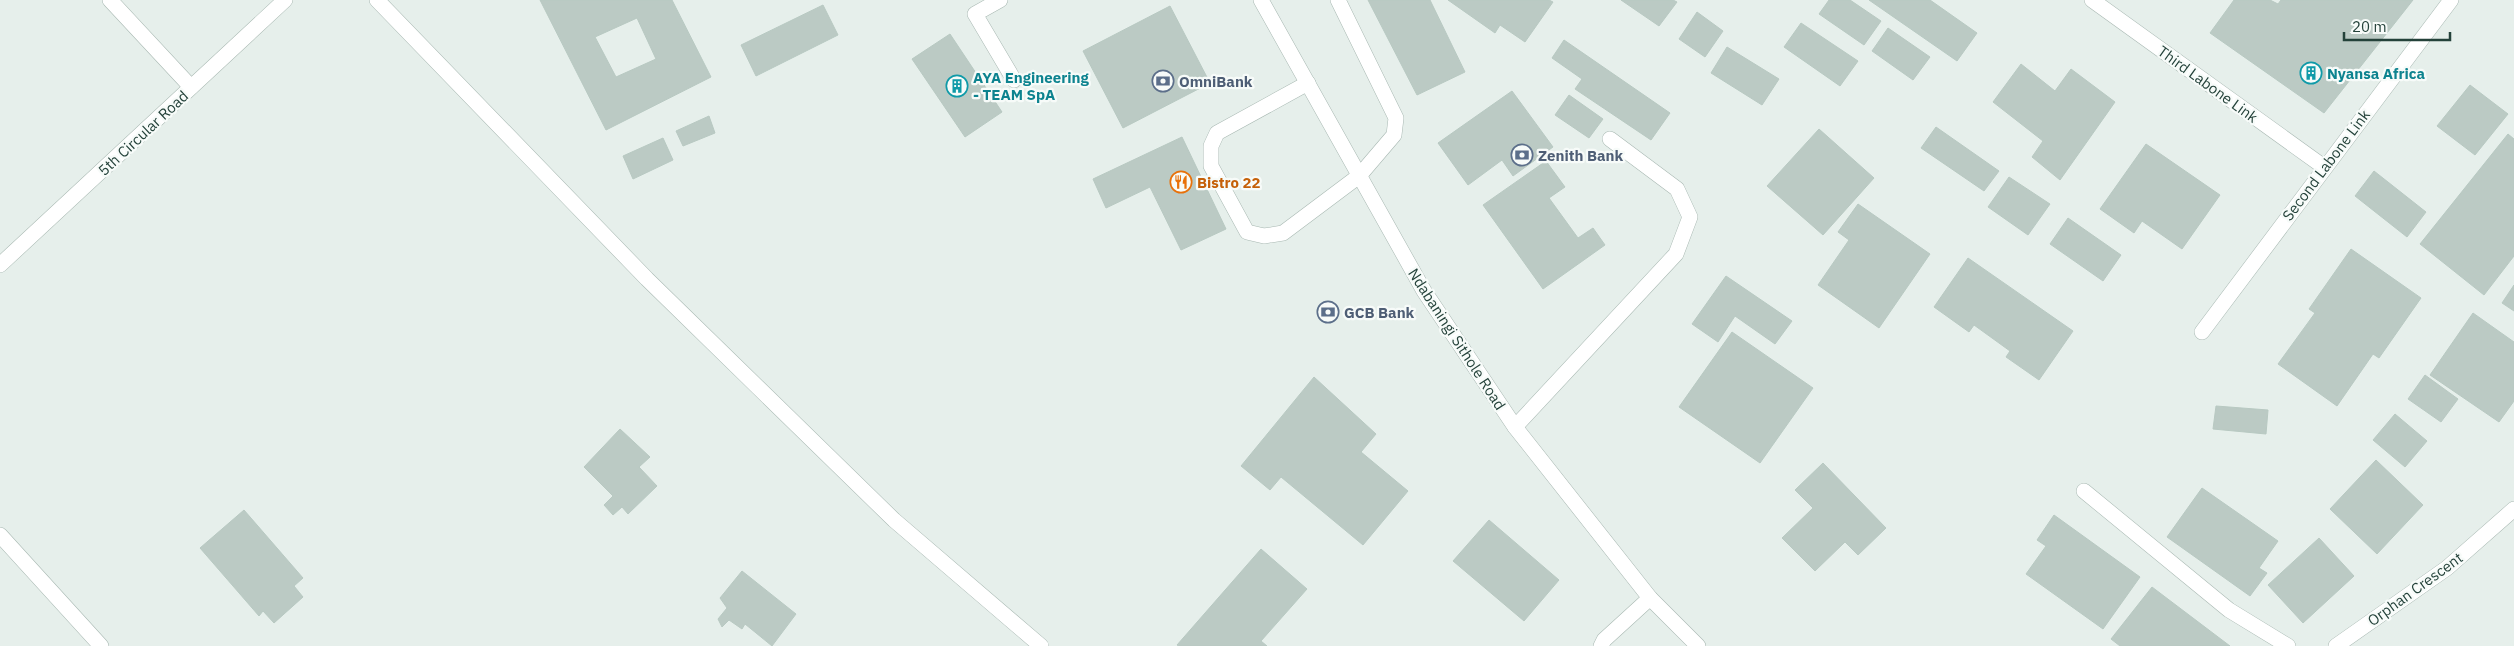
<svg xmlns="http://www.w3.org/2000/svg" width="2514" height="646" font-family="'IBM Plex Sans',sans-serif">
	<rect width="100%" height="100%" fill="#e6efeb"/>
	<path fill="#bbcac4" stroke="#b8c9c2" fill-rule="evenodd" d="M540 0H672L711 77 606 130ZM637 18 656 59 616 77 595 37Z
		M1368 0H1430L1465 72 1417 95Z
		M1448 0H1549L1553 2 1525 42 1500 25 1495 33Z
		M1621 0H1673L1677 2 1659 26Z
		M1829 0H1850L1881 21 1864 45 1819 14Z
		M1869 0H1930L1977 33 1957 61Z
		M2234 0H2270L2278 4 2281 0H2413L2324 113 2210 33Z
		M823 5 838 35 756 76 741 45Z
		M1170 6 1210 83 1123 128 1083 51Z
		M1697 12 1723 31 1705 57 1679 39Z
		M1801 23 1858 61 1840 86 1784 47Z
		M1888 28 1930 57 1913 80 1872 51Z
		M950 34 1002 112 965 137 912 59Z
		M1564 40 1670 113 1651 140 1575 89 1582 79 1552 58Z
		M1727 47 1779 79 1762 105 1711 73Z
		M2021 64 2055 91 2071 69 2115 102 2060 180 2032 157 2043 141 1993 102Z
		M2470 85 2508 114 2475 155 2437 126Z
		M1512 91 1553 147 1513 176 1502 160 1468 185 1438 143Z
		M1569 95 1603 119 1589 138 1555 115Z
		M709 116 715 133 683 146 676 131Z
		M1936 127 1999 171 1984 191 1921 148Z
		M1819 129 1874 178 1823 235 1767 186Z
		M2508 134 2514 139V256L2484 295 2420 244Z
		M1182 137 1226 229 1181 250 1150 187 1106 208 1093 179Z
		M663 138 673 160 633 179 623 156Z
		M2146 144 2220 195 2182 249 2142 221 2134 233 2100 209Z
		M1546 161 1565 187 1549 198 1578 238 1593 228 1605 245 1543 289 1483 205Z
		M2374 171 2426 212 2407 237 2355 196Z
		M2009 177 2050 204 2028 235 1988 207Z
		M1858 204 1930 254 1879 328 1818 285 1849 240 1838 232Z
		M2068 218 2121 255 2103 281 2050 244Z
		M2351 249 2421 298 2379 358 2373 354 2337 406 2278 364 2315 313 2309 309Z
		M1968 258 2073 331 2039 380 2006 357 2010 351 1974 325 1969 332 1934 307Z
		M1726 276 1792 321 1775 344 1735 316 1718 342 1692 324Z
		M2514 285V311L2502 303Z
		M2473 313 2514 342V401L2499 422 2430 375Z
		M1732 332 1813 388 1760 463 1679 407Z
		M2425 375 2458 399 2441 422 2408 399Z
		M1314 377 1376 434 1361 452 1408 491 1363 545 1281 477 1270 490 1241 466Z
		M2216 406 2268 410 2266 434 2213 429Z
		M2395 414 2427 441 2405 467 2373 440Z
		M620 429 650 457 639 467 657 486 628 514 622 507 613 515 604 505 613 496 584 467Z
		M2376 460 2423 505 2377 554 2330 509Z
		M1823 463 1886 528 1858 555 1845 542 1815 571 1782 538 1813 508 1795 490Z
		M2202 488 2278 541 2259 568 2267 573 2250 596 2167 537Z
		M244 510 303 578 294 586 303 597 274 623 263 611 259 616 200 548Z
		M2054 515 2140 577 2103 629 2026 574 2046 546 2037 540Z
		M1489 520 1559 580 1524 621 1453 561Z
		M2319 538 2354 576 2303 623 2268 585Z
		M1261 549 1307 589 1261 641 1267 646H1179L1177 645Z
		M742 571 796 614 772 646 745 624 742 629 729 620 722 627 718 619 727 608 720 598Z
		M2152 587 2230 646H2120L2111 639Z"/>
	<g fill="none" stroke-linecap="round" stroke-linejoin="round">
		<g stroke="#a8b8b2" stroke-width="16">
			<path id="service" d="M1308 83 1217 133 1211 146V166L1247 232 1264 236 1283 233 1359 176 1394 135 1396 118 1338 0
				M1515 427 1676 254 1690 217 1677 189 1610 139
				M2084 491 2229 610 2288 646"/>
		</g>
		<g stroke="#a8b8b2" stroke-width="16">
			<path id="minor" d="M110 0 191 87
				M377 0 647 279 894 520 1041 646
				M1000 0 975 14 1014 80
				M2092 0 2324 167
				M2202 332 2451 0
				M0 535 101 646
				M1601 646 1604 640 1650 598"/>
		</g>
		<g stroke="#a8b8b2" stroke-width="16">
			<path id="tertiary" d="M1261 0 1424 291 1515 427 1650 598 1698 646
				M0 265 285 0
				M2336 646 2447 568 2514 509"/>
		</g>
		<use href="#service" stroke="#fff" stroke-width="15"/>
		<use href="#minor" stroke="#fff" stroke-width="15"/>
		<use href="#tertiary" stroke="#fff" stroke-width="15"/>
	</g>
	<defs>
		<g id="building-ring" transform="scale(1.125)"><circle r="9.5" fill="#f7fbf9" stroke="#0f9aa8" stroke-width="1.5"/><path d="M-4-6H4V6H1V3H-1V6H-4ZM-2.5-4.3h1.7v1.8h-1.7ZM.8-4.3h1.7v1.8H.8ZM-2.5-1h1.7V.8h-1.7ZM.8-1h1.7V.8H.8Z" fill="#0f9aa8"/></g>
		<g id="bank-ring" transform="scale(1.125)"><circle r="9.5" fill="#f7fbf9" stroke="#5c6f8a" stroke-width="1.5"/><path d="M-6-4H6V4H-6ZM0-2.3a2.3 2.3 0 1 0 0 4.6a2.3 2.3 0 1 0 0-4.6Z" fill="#5c6f8a"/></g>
		<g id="restaurant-ring" transform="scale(1.125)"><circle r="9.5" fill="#f7fbf9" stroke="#e8710a" stroke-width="1.5"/><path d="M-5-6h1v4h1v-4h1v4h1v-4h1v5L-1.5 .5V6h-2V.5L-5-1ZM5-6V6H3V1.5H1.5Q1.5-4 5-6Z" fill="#e8710a"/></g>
	</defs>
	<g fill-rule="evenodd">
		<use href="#building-ring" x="2311" y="73"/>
		<use href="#bank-ring" x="1163" y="81"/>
		<use href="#building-ring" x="957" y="86"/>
		<use href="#bank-ring" x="1522" y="155"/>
		<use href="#restaurant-ring" x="1181" y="182"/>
		<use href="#bank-ring" x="1328" y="312"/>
	</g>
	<g text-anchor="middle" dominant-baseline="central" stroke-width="4.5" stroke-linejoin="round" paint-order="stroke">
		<g font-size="15" font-weight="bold" fill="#0d838f" stroke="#f7fbf9" text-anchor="start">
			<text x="2327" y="73">Nyansa Africa</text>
			<text x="973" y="77">AYA Engineering<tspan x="973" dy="17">- TEAM SpA</tspan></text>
		</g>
		<g font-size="15" font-weight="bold" fill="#4e5e75" stroke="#f7fbf9" text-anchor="start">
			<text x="1179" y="81">OmniBank</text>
			<text x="1538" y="155">Zenith Bank</text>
			<text x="1344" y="312">GCB Bank</text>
		</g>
		<g font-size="15" fill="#24423a" stroke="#f7fbf9">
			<text transform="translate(2208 84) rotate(36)">Third Labone Link</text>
			<text transform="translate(143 133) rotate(-43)">5th Circular Road</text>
			<text transform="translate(2326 165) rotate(-53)">Second Labone Link</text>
			<text transform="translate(1457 339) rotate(57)">Ndabaningi Sithole Road</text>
			<text transform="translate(2415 589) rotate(-36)">Orphan Crescent</text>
		</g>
		<g font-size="15" font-weight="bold" fill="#c56008" stroke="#f7fbf9" text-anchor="start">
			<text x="1197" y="182">Bistro 22</text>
		</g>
	</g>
	<path d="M2344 32v8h106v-8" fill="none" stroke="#24423a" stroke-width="2.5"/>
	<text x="2352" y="32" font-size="15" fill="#24423a" stroke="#f7fbf9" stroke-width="4" paint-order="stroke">20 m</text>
</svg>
